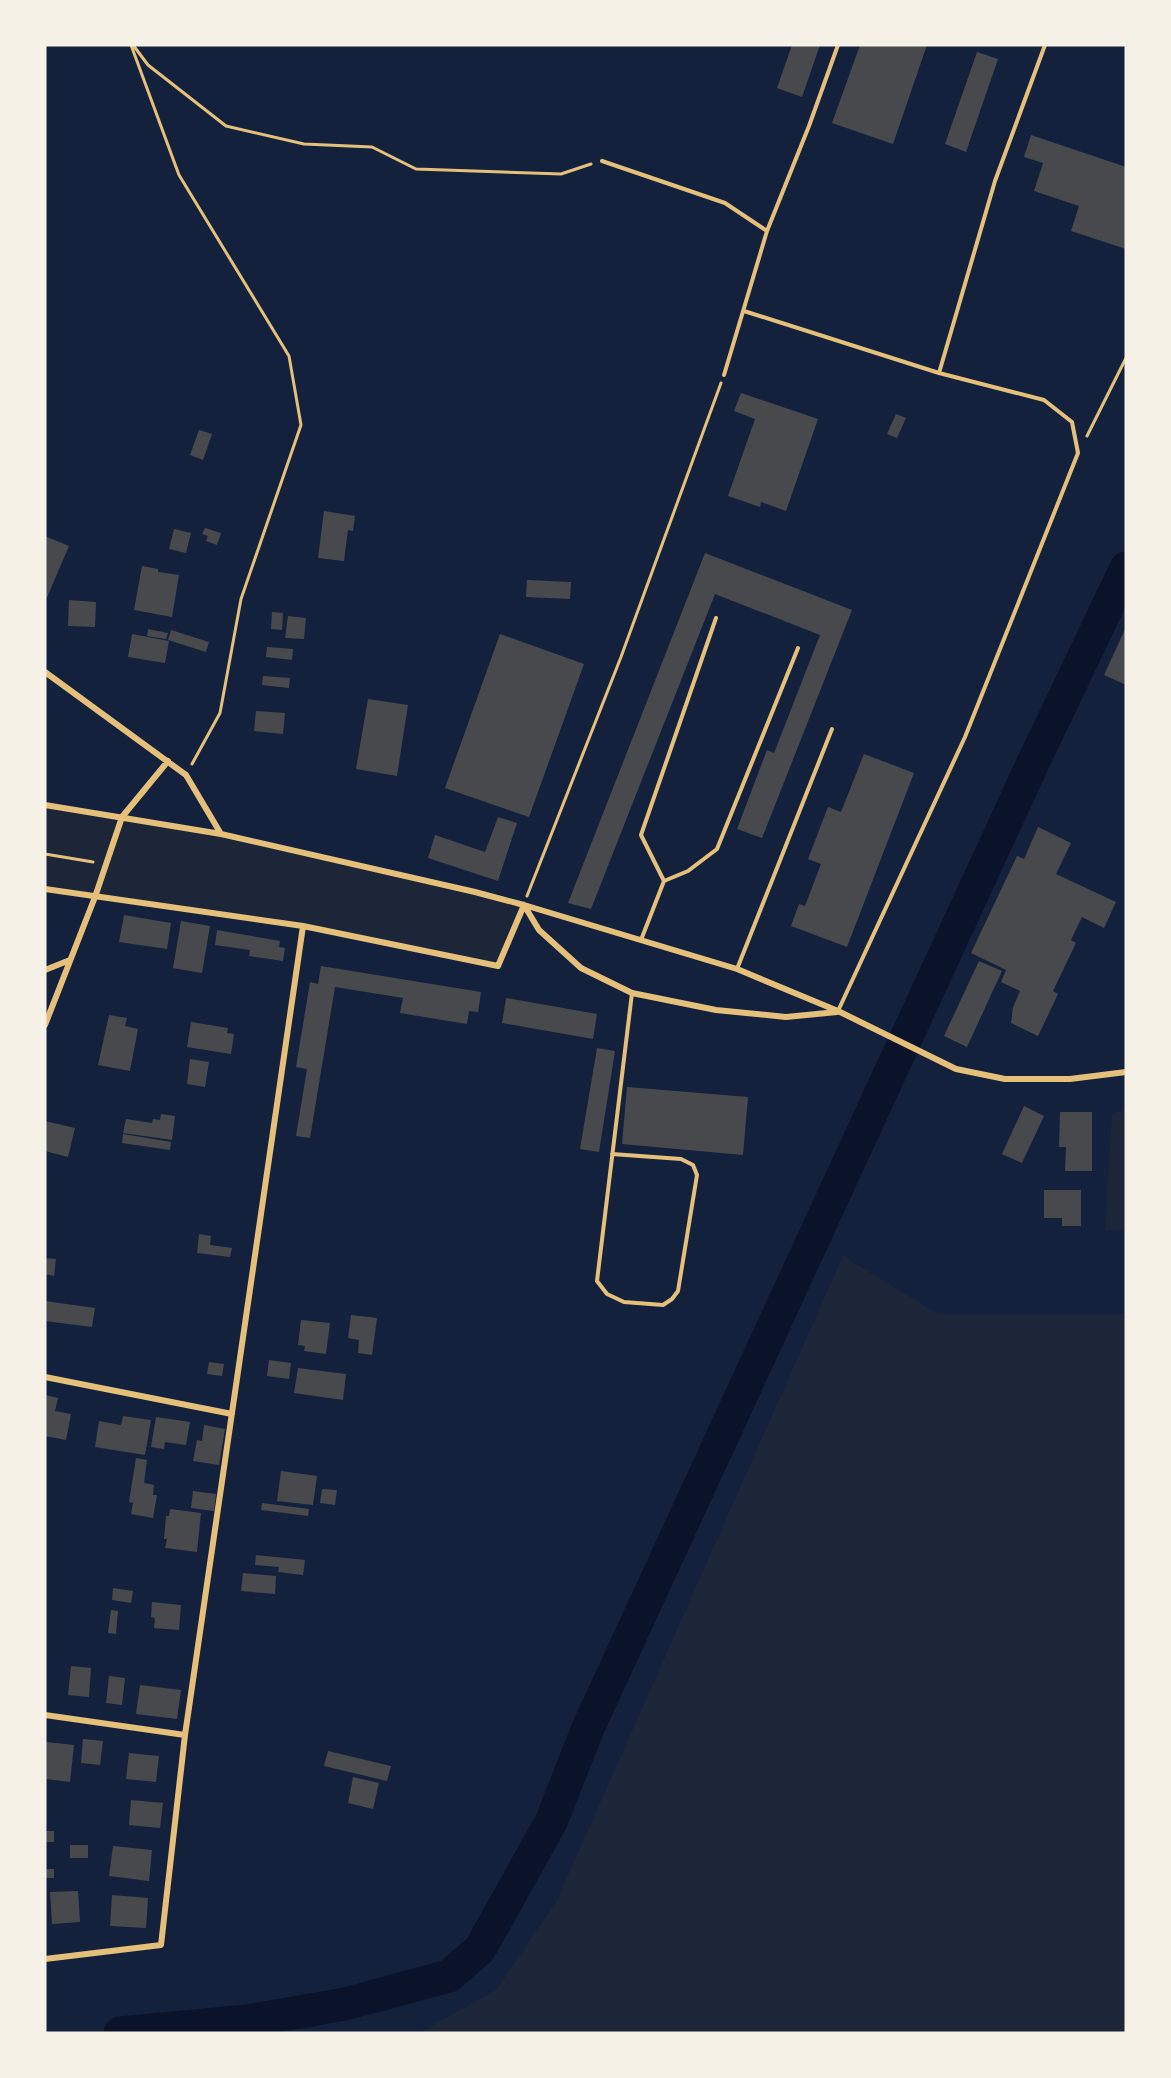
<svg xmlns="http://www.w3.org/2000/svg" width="1171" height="2078" font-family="'Source Sans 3',sans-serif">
	<rect width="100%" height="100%" fill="#14213d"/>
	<path fill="#1d2539" d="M45 805 221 834 524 905 498 966 303 926 45 889Z
		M1126 1110V1231L1105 1230 1112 1114Z
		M843 1256 938 1314H1126V2033H419L496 1990 556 1902Z"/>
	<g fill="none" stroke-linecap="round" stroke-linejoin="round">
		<path stroke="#0b132b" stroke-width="33" d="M120 2033 247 2021 345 2004 449 1976 480 1949 551 1822 588 1728 1032 765 1126 568"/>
	</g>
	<path fill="#48494c" d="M792 45H820L802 97 777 88Z
		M860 45H927L893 144 832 123Z
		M977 52 998 59 966 152 945 144Z
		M1031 135 1126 167V249L1071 231 1079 206 1034 191 1043 163 1024 157Z
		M741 393 818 419 786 511 761 502 760 507 728 496 755 419 734 411Z
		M896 414 906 418 897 438 887 434Z
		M199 430 212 434 203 460 190 455Z
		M324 511 355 516 353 531 348 530 344 561 318 558Z
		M205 528 221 533 217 545 206 541 208 536 202 534Z
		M174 529 191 533 186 553 169 549Z
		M45 536 69 546 45 602Z
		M705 553 852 610 762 838 737 829 767 750 774 753 820 635 715 594 591 909 568 903Z
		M142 566 158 569V572L179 575 172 617 134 610Z
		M527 580 571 582 570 599 526 597Z
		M69 600 96 602 95 627 68 626Z
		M272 612 283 613 282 630 271 629Z
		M288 616 306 618 304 639 285 638Z
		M1126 627V685L1104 675Z
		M148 629 168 633 166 639 147 636Z
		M171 630 209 642 206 652 168 640Z
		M132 634 169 641 165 663 128 657Z
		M500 634 584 664 529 817 445 788Z
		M267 647 293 649 292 660 266 657Z
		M263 676 290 678 289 688 262 685Z
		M368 699 408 705 397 776 356 769Z
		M256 711 285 713 283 734 254 731Z
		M864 754 914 773 847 947 791 926 799 904 805 906 821 864 808 859 828 807 841 812Z
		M498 817 517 823 498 881 428 858 435 835 485 852Z
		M1038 827 1071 843 1056 874 1116 902 1104 928 1082 917 1071 940 1076 943 1053 991 1058 994 1038 1036 1011 1023 1013 1007 1020 991 1001 982 1006 970 971 953 1017 856 1024 859Z
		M124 915 171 923 167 949 119 942Z
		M181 921 210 926 202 973 173 968Z
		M217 930 280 941 279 947 285 948 283 961 249 956 250 950 215 945Z
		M979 961 1002 971 967 1047 944 1036Z
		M321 966 481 992 478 1012 469 1011 467 1024 400 1013 403 998 335 987 310 1138 296 1136 307 1069 296 1067 310 982 318 984Z
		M506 998 597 1014 593 1039 502 1023Z
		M109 1015 127 1018 125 1026 138 1029 130 1071 98 1065Z
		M191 1022 228 1028 227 1033 234 1034 231 1054 187 1047Z
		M597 1048 615 1051 599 1152 580 1149Z
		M190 1059 209 1062 205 1087 187 1084Z
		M627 1087 748 1097 743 1155 622 1144Z
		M1024 1106 1044 1116 1022 1163 1002 1154Z
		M1060 1112H1092V1171H1065L1066 1147H1059Z
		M161 1114 175 1116 172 1140 123 1133 126 1119 152 1123 153 1119 160 1120Z
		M45 1121 75 1128 68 1157 45 1151Z
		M123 1134 171 1142 170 1150 122 1143Z
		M1044 1190H1081V1226H1062V1218H1044Z
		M199 1234 211 1236 210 1245 232 1248 230 1257 197 1253Z
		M45 1258 56 1259 54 1276 45 1274Z
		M45 1301 95 1308 92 1327 45 1321Z
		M351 1315 377 1318 372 1355 358 1353 359 1340 348 1338Z
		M301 1320 330 1323 326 1354 304 1351 305 1346 298 1345Z
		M269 1360 291 1363 289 1379 267 1376Z
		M209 1362 224 1364 222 1376 207 1374Z
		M298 1368 346 1374 343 1400 294 1393Z
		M45 1395 58 1398 55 1411 71 1414 66 1440 45 1436Z
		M123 1416 151 1420 145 1455 95 1447 99 1421 121 1425Z
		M156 1417 190 1422 186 1445 165 1442 164 1449 151 1447Z
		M204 1425 225 1429 219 1465 193 1461 197 1440 202 1441Z
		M136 1458 147 1460 144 1483 154 1485 153 1495H157L153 1518 131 1514 133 1503 129 1502Z
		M281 1471 317 1476 313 1505 277 1501Z
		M322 1489 337 1490 335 1505 320 1503Z
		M193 1491 216 1494 214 1511 191 1508Z
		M262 1503 309 1509 308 1516 261 1510Z
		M170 1509 201 1513 197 1552 165 1548 167 1539H164L166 1516H169Z
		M256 1555 305 1560 303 1575 278 1572 279 1567 255 1565Z
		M243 1573 276 1576 275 1594 241 1591Z
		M113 1588 133 1591 131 1603 112 1600Z
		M152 1602 181 1605 179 1630 154 1628 155 1618 151 1617Z
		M111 1610 118 1611 116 1634 108 1633Z
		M71 1666 91 1668 89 1697 68 1695Z
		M109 1676 125 1678 122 1705 106 1703Z
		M140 1685 181 1690 177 1719 136 1714Z
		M83 1739 103 1741 100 1765 81 1763Z
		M46 1742 74 1745 70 1782 45 1779Z
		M328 1751 391 1766 387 1781 324 1766Z
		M129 1753 159 1756 156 1782 126 1779Z
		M353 1777 379 1783 373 1809 348 1803Z
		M131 1800 163 1803 160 1828 129 1825Z
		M45 1831H54V1842H45Z
		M70 1845H88V1858H70Z
		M113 1846 152 1850 149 1881 109 1876Z
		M45 1869H54V1878H45Z
		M78 1891 80 1922 52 1924 50 1892Z
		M112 1895 148 1898 146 1928 110 1926Z"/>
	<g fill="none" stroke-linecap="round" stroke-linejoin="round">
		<path stroke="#e5c07b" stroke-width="3" d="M131 45 179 175 289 356 301 425 241 599 220 713 192 764
			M133 45 148 65 226 126 304 144 372 147 416 169 561 174 591 164
			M1087 436 1126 358
			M45 854 93 862
			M527 896 621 657 721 383"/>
		<path stroke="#e5c07b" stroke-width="4" d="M602 161 725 203 767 231
			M744 311 939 373 1044 400 1072 422 1078 453 965 737 838 1011
			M939 373 995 181 1045 45
			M724 375 767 231 809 126 838 45
			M664 881 641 835 716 618
			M641 940 664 881 688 871 717 849 798 648
			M737 969 832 729
			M612 1154 681 1159 693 1165 697 1175 678 1291 672 1299 663 1305 624 1302 607 1294 597 1281 632 993"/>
		<path stroke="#e5c07b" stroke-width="6" d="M45 672 186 775 221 834
			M45 805 221 834 475 892 524 905 737 969 838 1011 956 1069 1005 1079H1070L1126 1072
			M45 889 303 926 498 966 524 905
			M524 905 539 930 581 968 632 993 716 1010 786 1017 837 1012
			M45 970 70 960
			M45 1025 95 897 122 817 168 761
			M45 1377 232 1414
			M45 1715 185 1735
			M45 1959 161 1945 185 1735 303 926"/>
	</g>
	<rect width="1171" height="2078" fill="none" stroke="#f6f1e7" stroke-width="93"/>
</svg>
